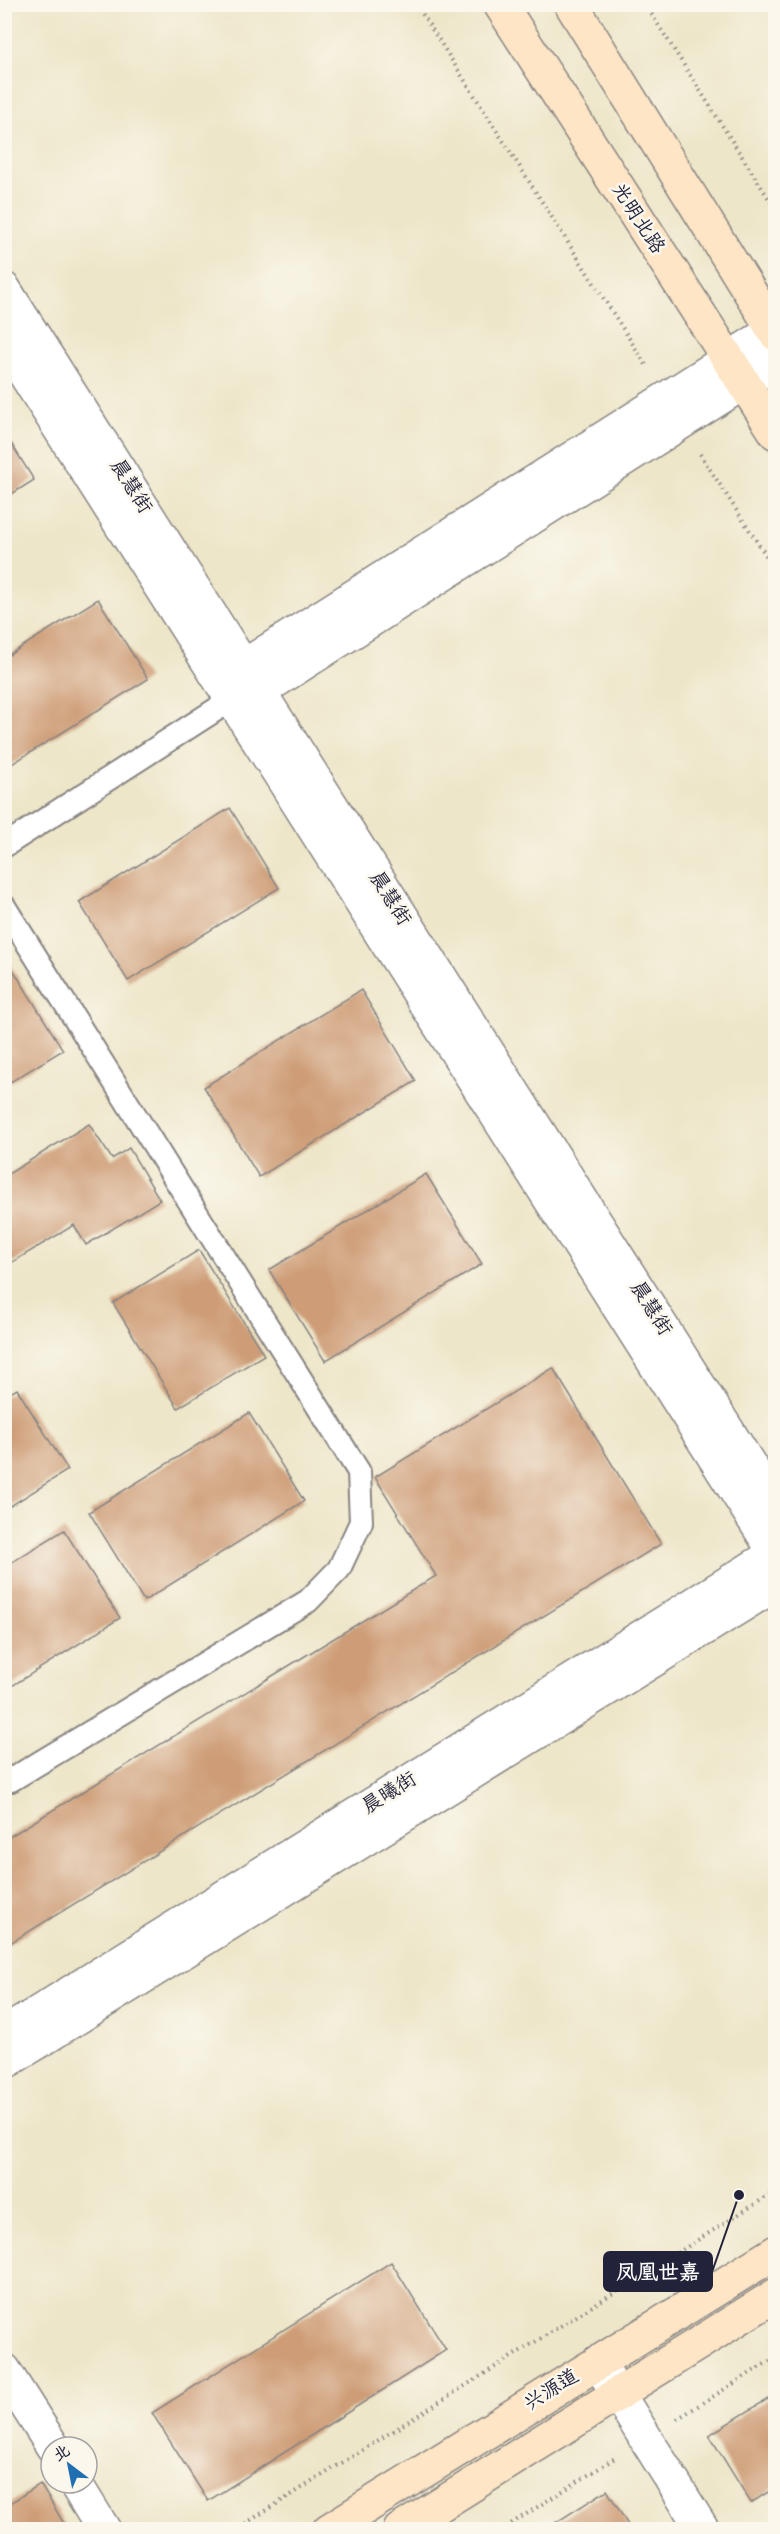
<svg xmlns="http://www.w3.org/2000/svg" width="780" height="2534" font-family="'Indie Flower','LXGW WenKai TC',sans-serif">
	<rect width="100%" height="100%" fill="#fbf7ec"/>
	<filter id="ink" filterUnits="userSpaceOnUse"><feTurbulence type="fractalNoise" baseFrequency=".0167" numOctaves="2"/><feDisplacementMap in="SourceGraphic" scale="12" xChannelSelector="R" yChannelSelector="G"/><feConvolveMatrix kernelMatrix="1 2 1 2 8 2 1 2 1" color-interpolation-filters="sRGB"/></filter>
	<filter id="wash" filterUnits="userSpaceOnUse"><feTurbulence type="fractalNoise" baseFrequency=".008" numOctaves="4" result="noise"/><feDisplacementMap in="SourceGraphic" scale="24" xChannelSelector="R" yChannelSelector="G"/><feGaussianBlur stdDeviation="1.35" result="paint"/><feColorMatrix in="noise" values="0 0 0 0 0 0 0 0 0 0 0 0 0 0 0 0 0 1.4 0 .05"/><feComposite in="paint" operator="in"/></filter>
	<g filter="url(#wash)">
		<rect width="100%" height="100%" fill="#ede6c9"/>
		<g id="blocks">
			<path fill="#ce9d77" d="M4 432 34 480 4 499Z
				M98 599 148 679 4 769V658Z
				M230 808 279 888 128 981 79 902Z
				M4 955 63 1050 4 1086Z
				M361 990 416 1081 259 1177 204 1087Z
				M89 1124 112 1159 129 1148 160 1200 86 1245 74 1225 11 1263 5 1253V1176Z
				M426 1174 482 1264 325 1361 269 1270Z
				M199 1250 264 1355 178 1408 113 1303Z
				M553 1368 661 1544 4 1947V1840L436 1576 375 1477Z
				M17 1389 68 1470 4 1510V1397Z
				M249 1413 304 1501 144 1601 89 1512Z
				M64 1530 120 1618 4 1691V1567Z
				M391 2262 446 2350 208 2501 152 2413Z
				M776 2394V2487L751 2503 709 2435Z
				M40 2484 68 2530H4V2507Z
				M607 2490 631 2530H544Z"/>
		</g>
	</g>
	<g filter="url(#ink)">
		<use href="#blocks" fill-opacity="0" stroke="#888482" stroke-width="1.5"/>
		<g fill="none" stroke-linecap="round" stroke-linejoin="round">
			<g stroke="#888482" stroke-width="26">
				<path id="service" d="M4 846 231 700
					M4 906 359 1472 361 1522 339 1569 308 1601 11 1780 4 1776"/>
			</g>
			<g stroke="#888482" stroke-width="36">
				<path id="minor" d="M4 289 776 1507
					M4 341 776 1554
					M236 688 244 666 776 329
					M236 698 258 692 776 362
					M4 2034 776 1553
					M4 2063 776 1584
					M598 2362 703 2530
					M4 2370 53 2447
					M75 2483 104 2530"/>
			</g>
			<g stroke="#888482" stroke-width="36">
				<path id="secondary" d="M500 4 776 433
					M571 4 776 334
					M329 2530 776 2252
					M400 2530 776 2295"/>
			</g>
			<path stroke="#888482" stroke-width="4" stroke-dasharray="1.5 4.5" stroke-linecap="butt" d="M416 4 648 368
				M645 4 776 210
				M700 454 776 571
				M677 2419 776 2357
				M235 2530 776 2191
				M501 2530 615 2458"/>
			<use href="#service" stroke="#fff" stroke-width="22"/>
			<use href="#minor" stroke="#fff" stroke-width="33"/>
			<use href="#secondary" stroke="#fde5c5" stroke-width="33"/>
		</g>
	</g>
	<g text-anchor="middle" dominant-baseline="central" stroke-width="5" stroke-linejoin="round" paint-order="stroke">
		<g font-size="20" fill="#22223b" stroke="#fbf7ec">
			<text transform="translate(637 219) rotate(57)">光明北路</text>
			<text transform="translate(130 487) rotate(58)">晨慧街</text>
			<text transform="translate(389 899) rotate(58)">晨慧街</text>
			<text transform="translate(650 1309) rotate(58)">晨慧街</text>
			<text transform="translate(390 1794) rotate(-32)">晨曦街</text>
			<text transform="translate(552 2391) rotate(-32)">兴源道</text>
		</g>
	</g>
	<path fill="none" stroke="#22223b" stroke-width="2" d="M739 2195L712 2272"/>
	<circle fill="#22223b" stroke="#fbf7ec" stroke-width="2" cx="739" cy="2195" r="6"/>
	<rect fill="#22223b" stroke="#22223b" stroke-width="2" x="604" y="2252" width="108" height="39" rx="6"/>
	<g font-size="21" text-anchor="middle" font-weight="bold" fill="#fff">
		<text x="658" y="2279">凤凰世嘉</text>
	</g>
	<rect width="780" height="2534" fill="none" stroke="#fbf7ec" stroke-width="24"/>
	<g transform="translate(69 2465) rotate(328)"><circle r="28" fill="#fbf7ec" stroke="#a4a2a5" stroke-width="1.5"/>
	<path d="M0-4.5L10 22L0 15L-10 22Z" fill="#1f6fb2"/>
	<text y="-9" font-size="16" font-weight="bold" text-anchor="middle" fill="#22223b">北</text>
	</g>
</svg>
